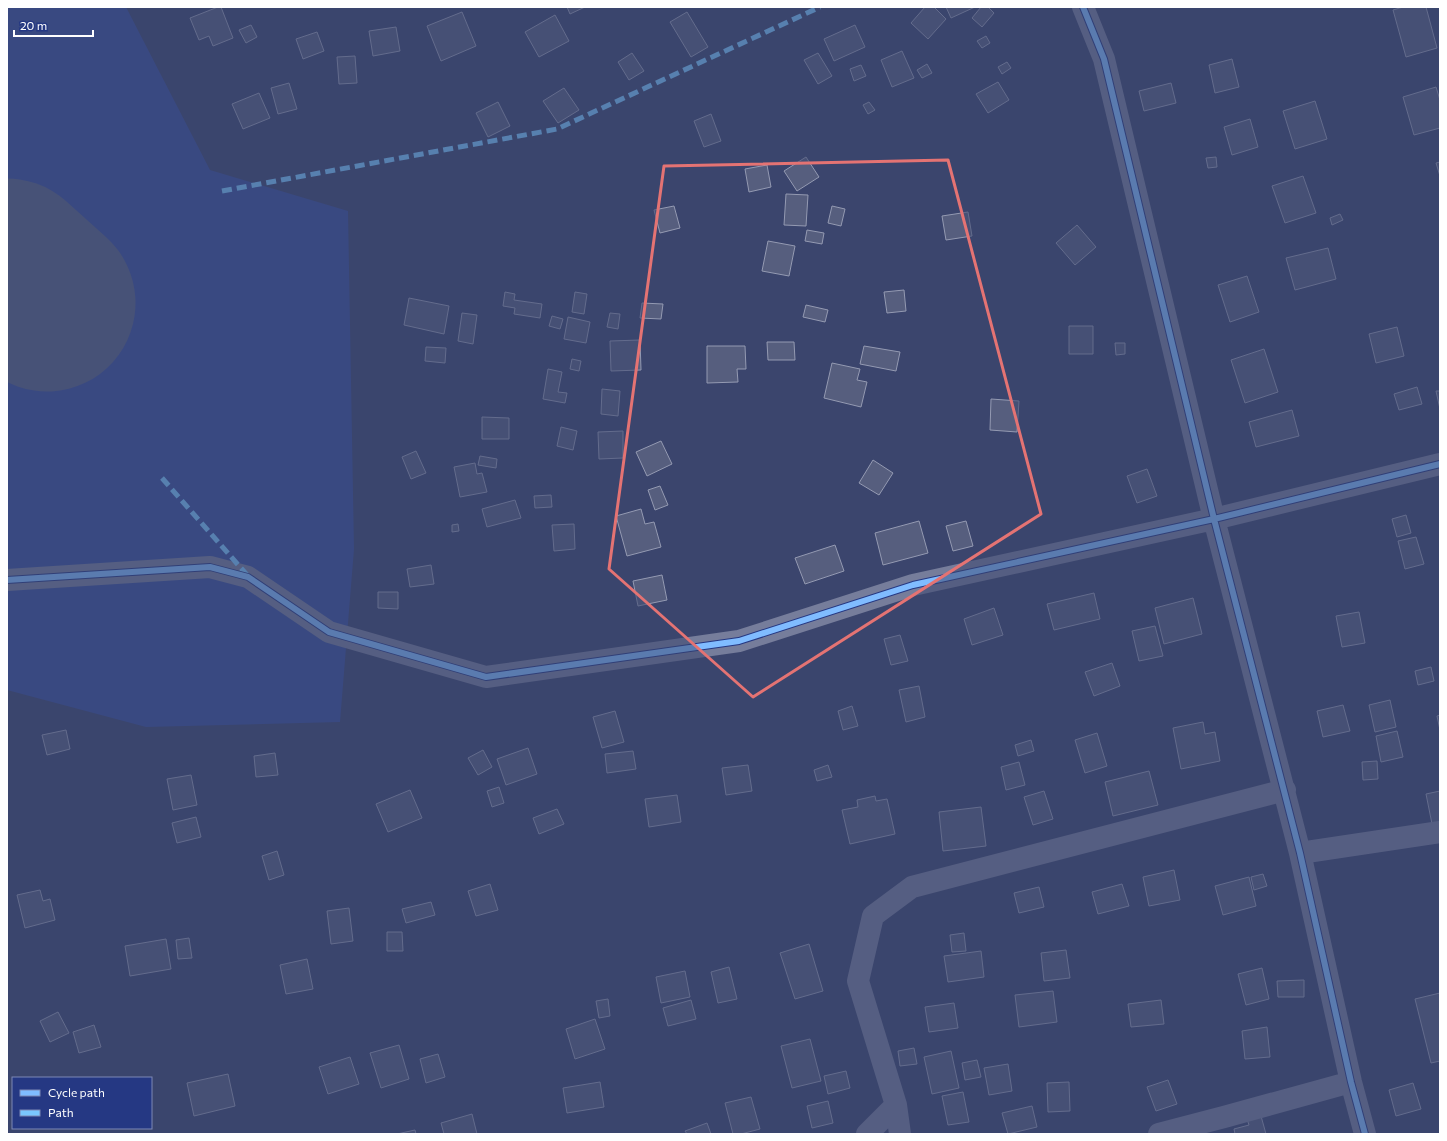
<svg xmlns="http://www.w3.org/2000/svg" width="1447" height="1141" font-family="Commissioner,sans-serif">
	<rect width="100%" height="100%" fill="#3b456d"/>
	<path fill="#394f99" d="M7 7H126L210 170 348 211 354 549 340 722 146 727 7 690Z"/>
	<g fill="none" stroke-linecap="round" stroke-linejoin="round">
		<path stroke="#586284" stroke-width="177" d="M7 267 47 303"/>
	</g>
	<path fill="#565e7e" stroke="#949ab2" d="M218 7H221L233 38 213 46 209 36 199 40 190 18Z
		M567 7H585L570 14Z
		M925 7H934L946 19 928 39 911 23Z
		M946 7H975L951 18Z
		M981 7H988L994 13 982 27 972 18Z
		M1403 7H1426L1437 48 1406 57 1393 10Z
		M462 12 476 46 441 61 427 26Z
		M687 12 708 47 691 57 670 22Z
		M555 15 569 41 539 57 525 32Z
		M251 25 257 37 246 43 239 30Z
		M855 25 865 47 834 61 824 39Z
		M396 27 400 51 373 56 369 31Z
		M317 32 324 51 303 59 296 39Z
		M986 36 990 43 982 48 977 41Z
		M902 51 914 78 892 87 881 60Z
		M632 53 644 71 629 80 618 62Z
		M818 53 832 76 818 84 804 60Z
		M355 56 357 83 339 84 337 57Z
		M1232 59 1239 87 1215 93 1209 65Z
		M1007 62 1011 68 1002 74 998 67Z
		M927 64 932 73 922 78 917 70Z
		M861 65 866 76 854 81 850 69Z
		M998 82 1009 100 988 113 976 94Z
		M289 83 297 109 278 114 271 88Z
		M1171 83 1176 103 1144 111 1139 91Z
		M1436 87 1440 100V128L1414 135 1403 97Z
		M564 88 579 110 558 123 543 101Z
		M259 93 270 118 243 129 232 104Z
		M1315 101 1327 139 1295 149 1283 111Z
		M498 102 510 126 488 137 476 113Z
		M869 102 875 110 868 114 863 105Z
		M711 114 721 141 704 147 694 121Z
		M1250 119 1258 147 1232 155 1224 127Z
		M806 157 819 177 797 191 784 171Z
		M1216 157 1217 167 1208 168 1206 158Z
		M1440 162V176L1436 163Z
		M767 165 771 187 749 192 745 169Z
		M1303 176 1316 213 1285 223 1272 186Z
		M786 194 808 195 806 226 784 225Z
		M674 206 680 228 660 233 654 210Z
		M832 206 845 209 841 226 828 223Z
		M968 212 972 236 946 240 942 216Z
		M1340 214 1343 220 1332 225 1330 218Z
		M1077 225 1096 247 1075 265 1056 243Z
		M807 230 824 233 822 244 805 241Z
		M768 241 795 246 789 276 762 271Z
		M1328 248 1336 279 1295 290 1286 258Z
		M1247 276 1259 312 1230 322 1218 285Z
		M904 290 906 311 887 313 884 292Z
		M505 292 515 294 514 300 542 304 540 318 514 314 515 308 503 306Z
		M575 292 587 294 584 314 572 312Z
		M409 298 449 306 444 334 404 325Z
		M642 303 663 304 661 319 640 318Z
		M806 305 828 310 825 322 803 317Z
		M462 313 477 315 473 344 458 341Z
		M610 313 620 314 618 329 607 327Z
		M552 316 563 319 560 329 549 326Z
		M568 317 590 322 586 343 564 339Z
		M1069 326H1093V354H1069Z
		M1397 327 1404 356 1376 363 1369 334Z
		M640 340 641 370 611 371 610 341Z
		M767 342H794L795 360H768Z
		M1115 343H1125V354L1116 355Z
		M707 346H745L746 369H737L738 382 707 383Z
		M864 346 900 352 896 371 860 364Z
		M426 347 446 348 445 363 425 361Z
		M1264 349 1278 392 1245 403 1231 360Z
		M572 359 581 361 579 371 570 369Z
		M832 363 860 369 857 380 867 382 861 407 824 398Z
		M548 369 562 372 558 392 567 393 565 403 543 399Z
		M1417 387 1422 404 1399 410 1394 394Z
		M602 389 620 391 618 416 601 414Z
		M1436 391H1440V409Z
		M991 399 1019 401 1017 432 990 430Z
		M1292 410 1299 436 1256 447 1249 422Z
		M482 417 509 418V439H482Z
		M561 427 577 431 573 450 557 446Z
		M623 431V458L599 459 598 432Z
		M661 441 672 464 647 476 636 452Z
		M416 451 426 473 411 479 402 457Z
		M480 456 497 459 496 468 478 465Z
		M873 460 893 473 879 495 859 483Z
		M475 463 477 474 482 473 487 492 460 497 454 467Z
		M1147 469 1157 496 1137 503 1127 476Z
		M660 486 668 505 655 510 648 490Z
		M551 495 552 507 535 508 534 496Z
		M515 500 521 518 487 527 482 509Z
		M641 509 645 524 654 522 661 547 627 556 616 516Z
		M1406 515 1411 533 1397 537 1392 519Z
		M919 521 928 553 883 565 875 533Z
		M966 521 973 546 953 551 946 526Z
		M458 524 459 531 452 532V525Z
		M574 524 575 549 554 551 552 525Z
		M1416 537 1424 564 1405 569 1398 541Z
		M835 545 844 571 805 584 795 558Z
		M431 565 434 584 410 587 407 569Z
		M662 575 667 600 638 606 633 581Z
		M378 592H398V609L378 608Z
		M1094 593 1100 619 1054 630 1047 604Z
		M1193 598 1202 634 1164 644 1155 608Z
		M994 608 1003 635 972 645 964 619Z
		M1359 612 1365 643 1342 647 1336 616Z
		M1155 626 1163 656 1139 661 1132 631Z
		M900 635 908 661 891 665 884 639Z
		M1112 663 1120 686 1094 696 1085 672Z
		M1431 667 1434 681 1418 685 1415 671Z
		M919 686 925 717 906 722 899 690Z
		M1390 700 1396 727 1375 732 1369 705Z
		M1343 705 1350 731 1323 737 1317 711Z
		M852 706 858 726 843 730 838 711Z
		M615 711 624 742 602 748 593 717Z
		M1440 715V730L1437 716Z
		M1203 722 1205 734 1215 732 1220 761 1181 769 1173 728Z
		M66 730 70 749 47 755 42 735Z
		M1397 731 1403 757 1381 762 1376 736Z
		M1097 733 1107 766 1085 773 1075 740Z
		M1031 740 1034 751 1018 756 1015 745Z
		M528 748 537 774 506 785 497 759Z
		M483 750 492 767 478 775 468 758Z
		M633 751 636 769 607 773 605 754Z
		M275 753 278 775 256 777 254 756Z
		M1377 761 1378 779 1363 780 1362 762Z
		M1019 762 1025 785 1006 790 1001 767Z
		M748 765 752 791 726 795 722 768Z
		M828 765 832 777 817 781 814 770Z
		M1149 771 1158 805 1113 816 1105 782Z
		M191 775 197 805 173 810 167 779Z
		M499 787 504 803 492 807 487 791Z
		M410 790 422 818 388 832 376 804Z
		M1044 791 1053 819 1033 825 1024 797Z
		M1440 791V822L1432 824 1426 794Z
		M677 795 681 822 649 827 645 799Z
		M875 796 876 801 887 799 895 834 850 844 842 810 858 807 857 800Z
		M981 807 986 846 943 851 939 812Z
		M557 809 564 824 539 834 533 818Z
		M196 817 201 837 177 843 172 823Z
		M277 851 284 875 269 880 262 856Z
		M1174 870 1180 900 1149 906 1143 877Z
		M1263 874 1267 886 1254 890 1251 877Z
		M1249 877 1256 906 1223 915 1215 886Z
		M490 884 498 910 476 916 468 891Z
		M1122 884 1129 906 1098 914 1092 892Z
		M1039 887 1044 907 1019 913 1014 893Z
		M40 890 43 901 50 899 55 920 25 928 17 895Z
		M431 902 435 915 406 923 402 909Z
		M349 908 353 941 331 944 327 911Z
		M387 932H402L403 951H387Z
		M964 933 966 951 952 952 950 935Z
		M189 938 192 958 178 959 176 940Z
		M166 939 171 969 130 976 125 946Z
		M809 944 823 991 795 999 780 953Z
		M1066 950 1070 978 1044 981 1041 953Z
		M981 951 984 977 948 982 944 956Z
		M307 959 313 989 286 994 280 965Z
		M729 967 737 999 718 1003 711 972Z
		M1262 968 1269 999 1246 1005 1238 974Z
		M685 971 690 997 661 1003 656 977Z
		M1304 980V997H1278L1277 981Z
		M1053 991 1057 1022 1019 1027 1015 995Z
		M1440 993V1061L1431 1063 1415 999Z
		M608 999 610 1016 599 1018 596 1001Z
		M691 1000 696 1019 668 1026 663 1008Z
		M1161 1000 1164 1024 1131 1027 1128 1004Z
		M954 1003 958 1028 929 1032 925 1007Z
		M58 1012 69 1033 50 1042 40 1021Z
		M595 1019 605 1049 575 1059 566 1029Z
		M94 1025 101 1047 79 1053 73 1032Z
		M1267 1027 1270 1057 1245 1059 1242 1031Z
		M810 1039 821 1081 792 1088 781 1046Z
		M399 1045 409 1079 381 1088 370 1053Z
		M914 1048 917 1064 900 1066 898 1051Z
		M951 1051 959 1088 932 1094 924 1057Z
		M438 1054 445 1077 426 1083 420 1059Z
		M350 1057 359 1084 328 1094 319 1067Z
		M977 1060 981 1077 965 1080 962 1063Z
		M1008 1064 1012 1091 989 1095 984 1068Z
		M846 1071 850 1088 828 1094 824 1076Z
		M228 1074 235 1106 194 1116 187 1083Z
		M1168 1080 1177 1104 1156 1111 1147 1087Z
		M600 1082 604 1107 567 1113 563 1088Z
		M1069 1082 1070 1111 1048 1112 1047 1083Z
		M1413 1083 1421 1109 1396 1116 1389 1090Z
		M963 1092 969 1122 948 1125 942 1096Z
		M751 1097 760 1129 741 1134H733L725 1103Z
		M828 1101 833 1123 812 1128 807 1106Z
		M1032 1106 1037 1127 1008 1134 1002 1113Z
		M472 1114 477 1134H444L441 1123Z
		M1261 1116 1266 1134H1235L1234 1129 1249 1125 1247 1119Z
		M707 1123 711 1134H687L685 1131Z
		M415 1130 416 1134H397Z"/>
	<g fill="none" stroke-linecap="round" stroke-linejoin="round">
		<path stroke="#767d9b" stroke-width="22" d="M1083 7 1104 59 1214 519 1300 853 1351 1082 1365 1134
			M7 580 210 567 248 577 329 632 486 677 739 641 913 585 1214 519 1440 464
			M1300 853 1440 832
			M867 1134 896 1105
			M900 1134 896 1105 858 981 873 916 912 887 1285 790
			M1159 1134 1224 1117 1351 1082"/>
		<path stroke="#7ac7fe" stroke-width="5" stroke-dasharray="10 5" stroke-linecap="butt" d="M222 191 557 129 820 7
			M162 478 247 575"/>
		<g stroke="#253883" stroke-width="8">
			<path id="cycleway" d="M1083 7 1104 59 1214 519 1300 853 1351 1082 1365 1134
				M7 580 210 567 248 577 329 632 486 677 739 641 913 585 1214 519 1440 464"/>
		</g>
		<use href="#cycleway" stroke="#80bcff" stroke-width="6"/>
	</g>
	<path d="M0 0H1447V1141H0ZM948 160 1041 514 753 697 609 569 664 166Z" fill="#3b456d" fill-opacity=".55" fill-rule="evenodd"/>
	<path fill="none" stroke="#e47373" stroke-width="3" stroke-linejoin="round" d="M948 160 1041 514 753 697 609 569 664 166Z"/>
	<rect width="1447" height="1141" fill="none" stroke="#ffffff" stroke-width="16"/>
	<rect x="12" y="1077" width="140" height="52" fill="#253883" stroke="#7c88b5"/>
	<rect x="20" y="1090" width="20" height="6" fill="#80bcff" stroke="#7c88b5"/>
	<text x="48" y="1097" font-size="12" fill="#ffffff">Cycle path</text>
	<rect x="20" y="1110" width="20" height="6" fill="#7ac7fe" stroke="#7c88b5"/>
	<text x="48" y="1117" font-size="12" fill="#ffffff">Path</text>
	<path d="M14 30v6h79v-6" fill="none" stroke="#ffffff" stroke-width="2"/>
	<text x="20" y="30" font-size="12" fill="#ffffff" stroke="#253883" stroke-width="3" paint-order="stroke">20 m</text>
</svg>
